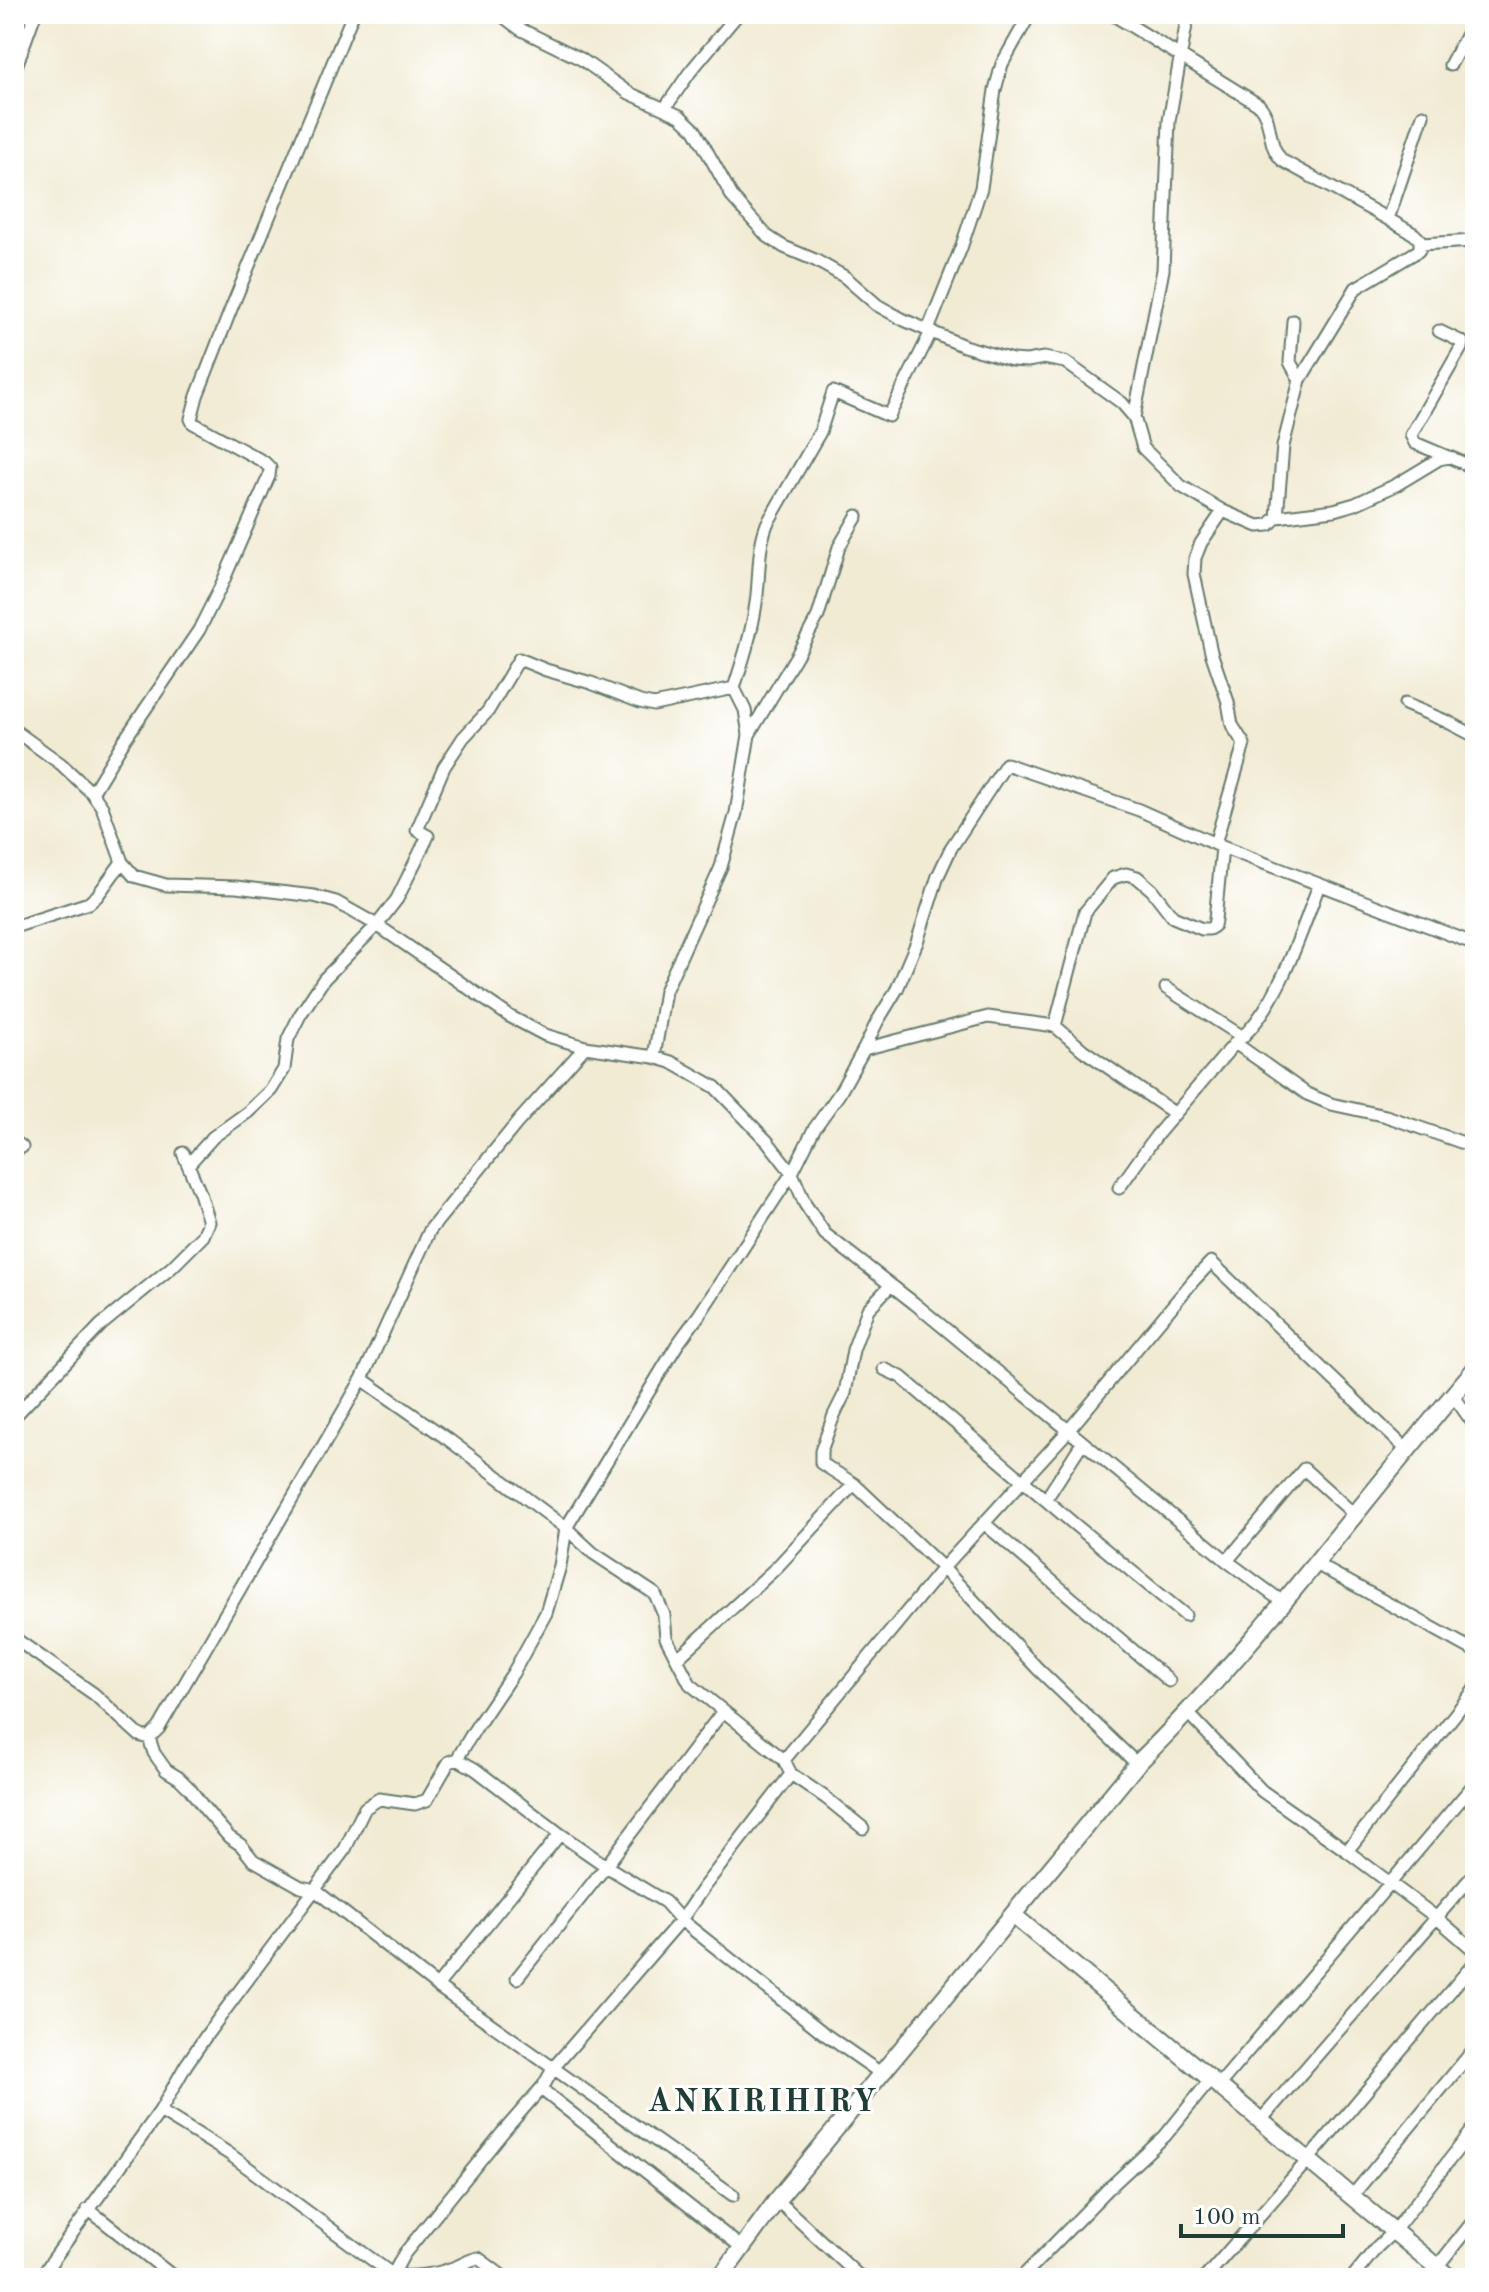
<svg xmlns="http://www.w3.org/2000/svg" width="1489" height="2292" font-family="'Old Standard TT',serif">
	<rect width="100%" height="100%" fill="#fff"/>
	<filter id="ink" filterUnits="userSpaceOnUse"><feTurbulence type="fractalNoise" baseFrequency=".0125" numOctaves="2"/><feDisplacementMap in="SourceGraphic" scale="16" xChannelSelector="R" yChannelSelector="G"/><feConvolveMatrix kernelMatrix="1 2 1 2 8 2 1 2 1" color-interpolation-filters="sRGB"/></filter>
	<filter id="wash" filterUnits="userSpaceOnUse"><feTurbulence type="fractalNoise" baseFrequency=".006" numOctaves="4" result="noise"/><feDisplacementMap in="SourceGraphic" scale="32" xChannelSelector="R" yChannelSelector="G"/><feGaussianBlur stdDeviation="1.8" result="paint"/><feColorMatrix in="noise" values="0 0 0 0 0 0 0 0 0 0 0 0 0 0 0 0 0 1.4 0 .05"/><feComposite in="paint" operator="in"/></filter>
	<g filter="url(#wash)">
		<rect width="100%" height="100%" fill="#f1ebd4"/>
	</g>
	<g filter="url(#ink)">
		<g fill="none" stroke-linecap="round" stroke-linejoin="round">
			<g stroke="#687a6c" stroke-width="15">
				<path id="street" d="M500 14 520 29 581 59 629 93 680 116 695 130 733 198 767 236 784 247 815 260 845 277 877 305 904 320 964 346 1012 360 1027 361 1044 358 1065 362 1122 403 1134 417 1143 448 1181 486 1223 511 1258 526 1269 525 1277 517 1283 446 1300 380 1356 288 1418 251 1420 248V240L1414 234 1388 219 1283 161C1266 146 1274 122 1259 105L1112 14
					M1450 65 1475 20
					M14 72 35 14
					M665 108 690 72 738 14
					M1388 219 1423 115
					M1420 244 1475 241
					M1293 321 1290 362 1300 380
					M928 330 961 248 981 188 995 90 1002 64 1030 14
					M1439 331 1462 342 1461 348 1411 435 1415 443 1448 457
					M1134 417 1163 270 1169 121 1188 14
					M1277 517 1334 510 1355 504 1396 485 1439 459 1449 457 1475 468
					M1405 704 1448 722 1475 736
					M14 730 61 764 92 793 102 807 122 862 134 876 166 885 236 887 314 896 336 902 377 925 509 1016 545 1035 585 1047 654 1057 671 1062 715 1087 768 1142 792 1173 805 1204 825 1234 914 1303 1227 1561 1284 1603
					M749 735 798 653 818 616 839 547 857 516
					M92 793 123 742 199 630 221 586 269 476 270 468 264 462 193 423 191 419 197 396 231 309 353 14
					M1215 844 1244 744 1232 725 1228 702 1211 652 1194 574 1195 558 1201 543 1223 511
					M14 927 89 903 97 896 122 862
					M1166 988 1243 1037
					M1055 1026 1085 912 1113 878 1126 874 1137 877 1152 890 1173 917 1202 929H1209L1214 926 1215 920 1222 847
					M1235 1043 1307 1094 1331 1104 1386 1116 1475 1147
					M864 1049 988 1017 1055 1026 1083 1050 1174 1113
					M654 1057 665 991 721 867 736 813 749 735 745 710 734 688C743 660 752 632 756 603 760 576 757 550 767 524L820 432 833 392 889 416 931 332
					M14 1141 22 1147
					M188 1165 213 1137 248 1112 271 1090 284 1069 288 1039 300 1015 324 979 377 925 397 899 428 836 417 830 444 767 463 738 488 711 519 659 546 670 591 683 640 702 654 705 734 688
					M1119 1188 1156 1136 1235 1043C1276 1013 1301 932 1319 885
					M890 1286 868 1309 853 1350 845 1393 834 1415 821 1451V1463L854 1484 943 1568 1038 1669 1137 1764
					M884 1369 901 1377 1074 1524 1185 1615
					M362 1379 449 1440 566 1528 593 1553 655 1594 664 1615 666 1638 690 1684 784 1760 791 1774 826 1798 863 1828
					M1453 1395 1475 1426
					M14 1417 101 1325 172 1267 203 1236 209 1222 200 1193 183 1153
					M1050 1493 1082 1443
					M985 1524 1169 1681
					M1227 1561 1304 1469 1356 1516
					M1316 1564 1475 1651
					M14 1638 94 1694 139 1735 149 1738 159 1728 362 1379 430 1230 517 1123 585 1047
					M677 1659 777 1567 854 1484
					M1187 1712 1262 1791 1347 1851 1475 1689
					M149 1738 154 1753 166 1770 179 1778 190 1789 204 1808 229 1837 241 1845 253 1860 301 1887 315 1890 437 1986 733 2195
					M457 1759 475 1769 560 1834 606 1866 665 1902 681 1920 826 2035 882 2074
					M784 1760 943 1568 1068 1431 1194 1280 1211 1262 1408 1451
					M1347 1851 1437 1918 1475 1951
					M517 1978 606 1866 723 1711
					M437 1986 560 1834
					M1219 2085 1475 1783
					M541 2089 741 2247
					M160 2111 228 2153 393 2275C412 2278 435 2275 453 2268 462 2265 468 2260 478 2258L505 2278
					M1261 2120 1475 1873
					M1352 2196 1475 2048
					M777 2200 861 2278
					M88 2209 175 2278
					M1437 2267 1475 2219
					M40 2278 160 2111 186 2065 208 2033 345 1849 365 1808 379 1799 415 1804 427 1800 449 1762 457 1759 475 1729 513 1673 546 1613 560 1566 566 1528 677 1345 699 1315 792 1173 814 1129 839 1094 864 1049 877 1022 897 989 917 942 938 876 951 848 1006 764 1139 810 1222 847 1475 944
					M391 2278 404 2254 503 2132 544 2085 554 2067 681 1920 703 1888 791 1774
					M1021 2278 1108 2189 1165 2136 1211 2079
					M1205 2278 1308 2160 1475 1962
					M1352 2278 1377 2247 1394 2231 1475 2127"/>
			</g>
			<g stroke="#687a6c" stroke-width="20">
				<path id="secondary" d="M1013 1915 1450 2278
					M720 2278 777 2200 1137 1764C1261 1642 1362 1500 1475 1369"/>
			</g>
			<use href="#street" stroke="#fff" stroke-width="11"/>
			<use href="#secondary" stroke="#fff" stroke-width="16"/>
		</g>
	</g>
	<g text-anchor="middle" dominant-baseline="central" stroke-width="6" stroke-linejoin="round" paint-order="stroke">
		<g font-size="32" font-weight="bold" letter-spacing="2" fill="#1f3d34" stroke="#fff">
			<text x="763" y="2103">ANKIRIHIRY</text>
		</g>
	</g>
	<rect width="1489" height="2292" fill="none" stroke="#fff" stroke-width="48"/>
	<path d="M1181 2224v12h162v-12" fill="none" stroke="#1f3d34" stroke-width="4"/>
	<text x="1193" y="2224" font-size="24" fill="#1f3d34" stroke="#ffffff" stroke-width="6" paint-order="stroke">100 m</text>
</svg>
